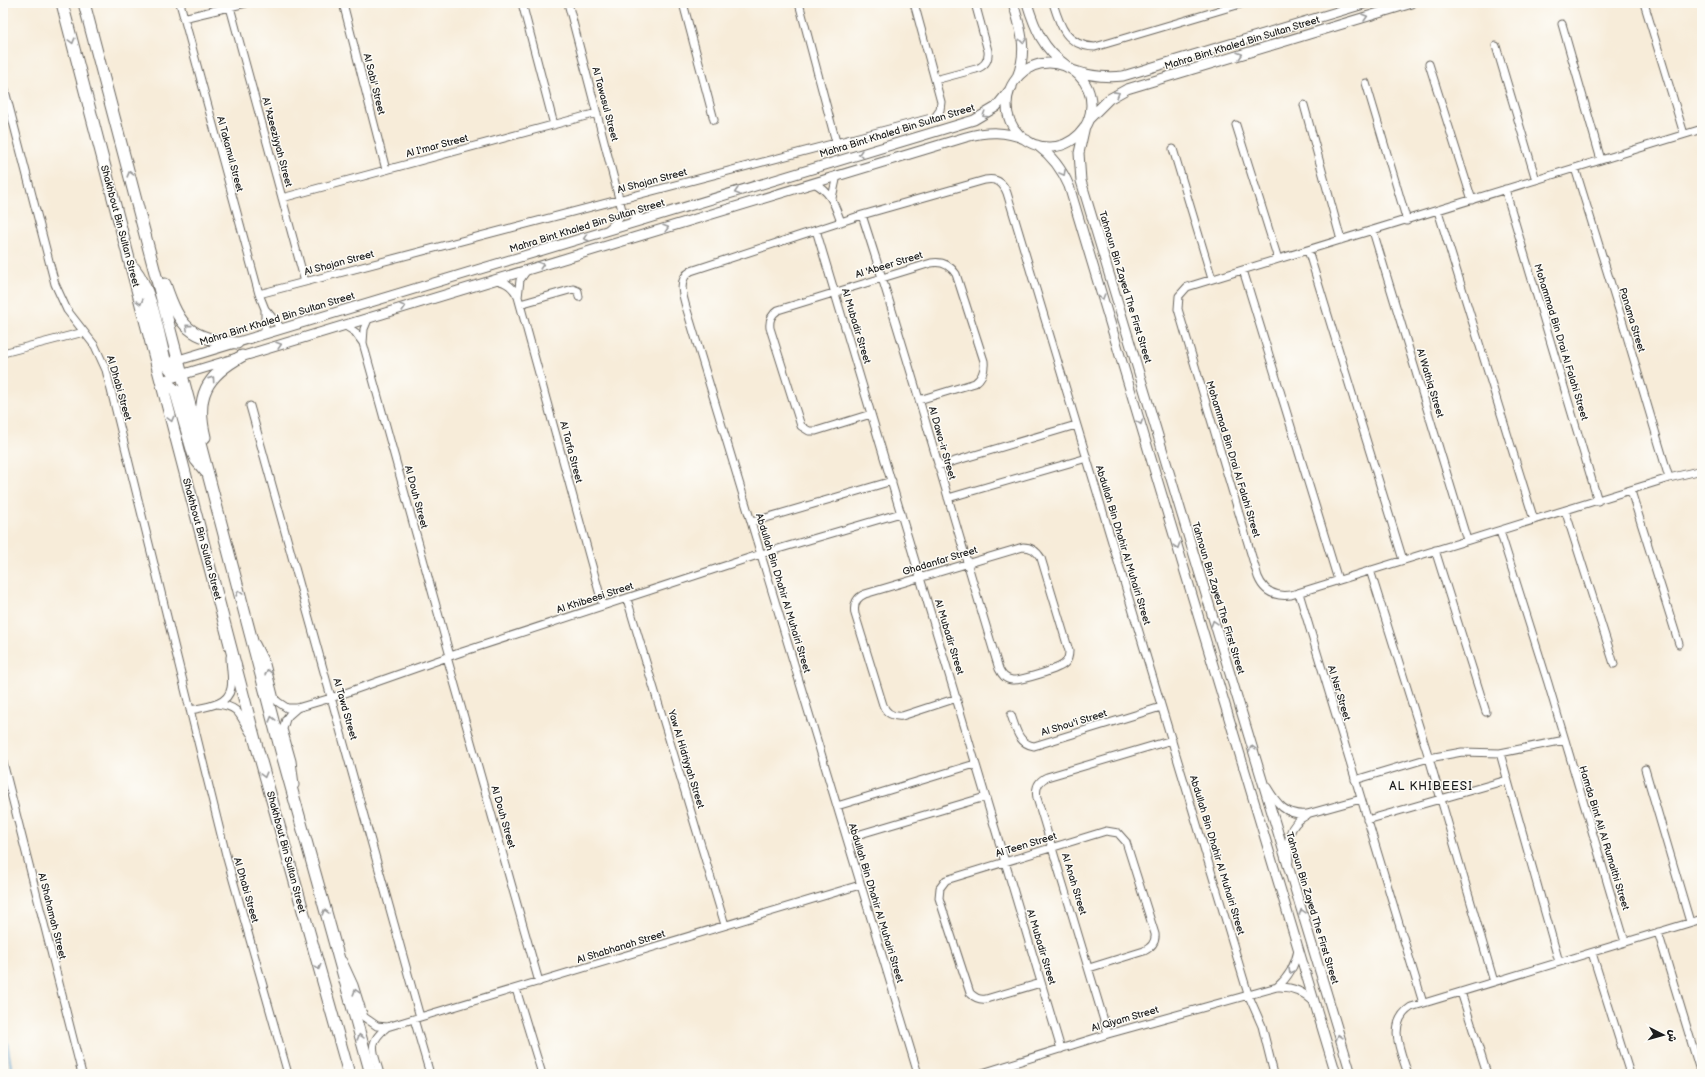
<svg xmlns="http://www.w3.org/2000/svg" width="1705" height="1077" font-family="'Balsamiq Sans','Playpen Sans Arabic',sans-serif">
	<rect width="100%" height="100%" fill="#fdfcf7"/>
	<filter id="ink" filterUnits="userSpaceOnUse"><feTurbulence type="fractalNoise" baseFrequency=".025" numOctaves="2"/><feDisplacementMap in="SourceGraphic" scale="8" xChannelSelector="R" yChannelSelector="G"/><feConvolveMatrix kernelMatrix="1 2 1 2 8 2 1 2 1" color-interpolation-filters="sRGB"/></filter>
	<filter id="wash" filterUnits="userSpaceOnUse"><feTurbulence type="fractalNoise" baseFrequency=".012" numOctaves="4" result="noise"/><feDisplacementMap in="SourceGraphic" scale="16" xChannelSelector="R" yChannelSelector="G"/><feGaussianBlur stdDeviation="0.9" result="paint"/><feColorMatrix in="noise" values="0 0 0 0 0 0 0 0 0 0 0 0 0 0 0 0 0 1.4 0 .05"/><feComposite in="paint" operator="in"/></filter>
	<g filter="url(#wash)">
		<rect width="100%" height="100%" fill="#f7ecd9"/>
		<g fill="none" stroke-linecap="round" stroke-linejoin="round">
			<path stroke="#5aa2d1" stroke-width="2" d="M3 1015 12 1074"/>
		</g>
	</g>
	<g filter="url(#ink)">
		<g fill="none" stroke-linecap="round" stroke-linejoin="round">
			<g stroke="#69655e" stroke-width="9">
				<path id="minor" d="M180 3 259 294 265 309 281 328
					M343 3 386 170
					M522 3 554 125
					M568 3 622 210 618 220 607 230
					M683 3 714 120
					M799 3 836 142
					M1053 3C1060 26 1066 46 1095 47L1244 3
					M1644 3 1684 134
					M230 7 305 282
					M183 18 246 3
					M1562 24 1601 160
					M1496 46 1536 180
					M1429 64 1472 200
					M935 80 976 69C985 66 989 60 988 51L975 3
					M3 83 55 284 67 310 95 346 106 370 226 855 288 1074
					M1366 83 1407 221
					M1304 105 1341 240
					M1236 125 1278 259
					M1702 129 1187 287 1179 296 1178 309 1258 577C1264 592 1276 597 1291 595L1669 478 1702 470
					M1173 149 1212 279
					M1575 168 1623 323 1669 478
					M814 183C832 193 834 204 841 222
					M1505 189 1598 501
					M282 198 597 113
					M832 198 837 175
					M622 210 644 220
					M1438 211 1534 520
					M862 215C911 365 953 518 999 669 1002 675 1005 679 1012 680 1020 681 1060 669 1065 663 1068 660 1069 656 1069 651L1041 558C1036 550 1031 547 1023 547L865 594C857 597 853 604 855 614L883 705C886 713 893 717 902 716L957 698
					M816 230 1061 1049
					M1373 231 1467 540
					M1308 250 1403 560
					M527 270 520 280 518 297 603 606
					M1243 270 1338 580
					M496 280C507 282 513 287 518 297
					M259 294 935 117 940 110 941 102 914 3
					M520 304 573 289 578 291 579 297
					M265 309V333
					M369 317 364 329 363 343 450 656
					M344 325 355 332 363 343
					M3 353 84 332
					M250 406 420 1017
					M871 414 816 431H809L801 426 770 328C769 320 771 315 778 310L931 263C942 261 950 265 956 274L984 361C985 371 982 378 975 383L919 400
					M938 466 1076 425
					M1631 491 1679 644
					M948 498 1087 458
					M1565 510 1614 664
					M752 522 892 481
					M1500 531 1548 683 1625 942
					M1435 550 1486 712
					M1370 570 1429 758 1494 982
					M1299 593 1423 1003
					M627 599 725 925
					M256 644 266 664 275 699 278 702 287 708H297L331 698 459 653 761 554 901 513
					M447 657 539 982
					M217 704C241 707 239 715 250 733
					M190 710C204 707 228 706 231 688 233 679 230 667 230 657
					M1011 715C1016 728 1018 744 1034 746L1161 707
					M1500 753 1559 962
					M3 762 82 1074
					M1645 769 1690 922
					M1355 780 1429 758 1462 752 1500 753 1565 740
					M295 785 292 761 283 729 286 719 289 715 297 708
					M1267 787C1277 804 1286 816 1307 814L1361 799
					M837 806 975 764
					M1367 820 1507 780
					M847 838 985 797
					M1289 861C1287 841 1287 825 1307 815
					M1658 932 1701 1074
					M1592 953 1630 1074
					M343 961 354 985 364 1017 377 1026 387 1027 860 885
					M1041 983 986 999C979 1000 975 998 970 993L939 898 940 888 946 880 1106 831 1118 833 1126 842 1155 934C1156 942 1152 947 1144 951L1089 968
					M1277 987C1289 977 1295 966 1298 950
					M516 989 542 1074
					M1461 992 1487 1074
					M414 1019 430 1074
					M1108 1034 1037 798C1035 788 1038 781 1047 777L1172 740
					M380 1074C374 1051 366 1044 387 1027
					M918 1074 690 320C686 305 674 280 691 271L862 215 985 180C996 178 1003 182 1007 193L1248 994 1262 1026 1274 1074
					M979 1074 1108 1034 1277 987C1292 986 1303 991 1314 1002
					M1408 1074C1401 1052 1386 1023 1411 1007L1702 919"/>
			</g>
			<g stroke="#69655e" stroke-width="11">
				<path id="tertiary" d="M1013 3C1021 29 1028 51 1017 77
					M1027 3C1035 29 1043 49 1066 65
					M1007 105a42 42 0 1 1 84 0a42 42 0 1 1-84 0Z
					M1072 70C1089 76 1105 78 1123 76L1367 3
					M1088 120 1109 99 1127 89 1412 3
					M1085 126 1079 153 1081 181 1351 1074
					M1037 145C1052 156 1062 169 1069 186L1336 1074
					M172 362 974 120 996 107 1012 87
					M161 381 966 137C988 131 1006 131 1027 140"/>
			</g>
			<g stroke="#69655e" stroke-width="13">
				<path id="primary" d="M62 3 255 740 349 1074
					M84 3 281 751 371 1074
					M134 268C152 290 159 336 166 364L171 370 181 374
					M165 284C180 328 190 339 237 343
					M162 385H169L175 390 193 453 196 460 206 472
					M205 437C195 396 206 376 242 356"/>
			</g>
			<use href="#minor" stroke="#fff" stroke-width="7"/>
			<use href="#tertiary" stroke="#fff" stroke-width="9"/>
			<use href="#primary" stroke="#fff" stroke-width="11"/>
		</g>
		<defs><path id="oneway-chevron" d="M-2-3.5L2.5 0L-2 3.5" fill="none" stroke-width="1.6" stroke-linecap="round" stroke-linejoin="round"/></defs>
		<g stroke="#999">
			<use href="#oneway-chevron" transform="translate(1365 17) rotate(-16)"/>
			<use href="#oneway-chevron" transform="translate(72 41) rotate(75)"/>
			<use href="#oneway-chevron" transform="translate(1023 41) rotate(84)"/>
			<use href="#oneway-chevron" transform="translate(1240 55) rotate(-17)"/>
			<use href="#oneway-chevron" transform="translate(1117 94) rotate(-29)"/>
			<use href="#oneway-chevron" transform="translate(985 115) rotate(148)"/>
			<use href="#oneway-chevron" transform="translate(861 154) rotate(164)"/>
			<use href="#oneway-chevron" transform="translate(1063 173) rotate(62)"/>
			<use href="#oneway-chevron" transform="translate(130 174) rotate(-105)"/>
			<use href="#oneway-chevron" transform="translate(737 192) rotate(163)"/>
			<use href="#oneway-chevron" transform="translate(666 228) rotate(-17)"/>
			<use href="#oneway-chevron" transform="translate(586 238) rotate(164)"/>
			<use href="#oneway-chevron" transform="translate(541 265) rotate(-17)"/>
			<use href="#oneway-chevron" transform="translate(1102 297) rotate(73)"/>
			<use href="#oneway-chevron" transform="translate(140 302) rotate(75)"/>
			<use href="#oneway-chevron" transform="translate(403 307) rotate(-17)"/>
			<use href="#oneway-chevron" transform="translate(188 327) rotate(-139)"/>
			<use href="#oneway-chevron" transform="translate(279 345) rotate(-17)"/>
			<use href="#oneway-chevron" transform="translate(212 379) rotate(-55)"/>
			<use href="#oneway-chevron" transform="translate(171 419) rotate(75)"/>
			<use href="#oneway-chevron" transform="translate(1140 422) rotate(73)"/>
			<use href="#oneway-chevron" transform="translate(1177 546) rotate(73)"/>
			<use href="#oneway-chevron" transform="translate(239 593) rotate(-105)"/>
			<use href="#oneway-chevron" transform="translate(1214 623) rotate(-107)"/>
			<use href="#oneway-chevron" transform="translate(268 672) rotate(-104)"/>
			<use href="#oneway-chevron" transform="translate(272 719) rotate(-105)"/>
			<use href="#oneway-chevron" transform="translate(1252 748) rotate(-107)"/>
			<use href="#oneway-chevron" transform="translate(264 775) rotate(75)"/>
			<use href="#oneway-chevron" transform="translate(325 912) rotate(-105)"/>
			<use href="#oneway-chevron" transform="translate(1302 912) rotate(-107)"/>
			<use href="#oneway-chevron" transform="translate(318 967) rotate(74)"/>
			<use href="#oneway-chevron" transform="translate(1291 971) rotate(120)"/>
			<use href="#oneway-chevron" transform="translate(356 992) rotate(-106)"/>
			<use href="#oneway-chevron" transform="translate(360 1037) rotate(-106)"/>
			<use href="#oneway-chevron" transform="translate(1339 1037) rotate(-108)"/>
		</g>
	</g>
	<g text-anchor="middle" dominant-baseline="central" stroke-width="3" stroke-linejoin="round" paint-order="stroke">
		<g font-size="10" fill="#1c1c1c" stroke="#fdfcf7">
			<text transform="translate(1242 43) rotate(-17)">Mahra Bint Khaled Bin Sultan Street</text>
			<text transform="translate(374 84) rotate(76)">Al Sabi' Street</text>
			<text transform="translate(605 104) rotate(75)">Al Tawasul Street</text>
			<text transform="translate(897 131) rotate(-17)">Mahra Bint Khaled Bin Sultan Street</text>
			<text transform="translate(277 142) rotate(75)">Al 'Azeeziyyah Street</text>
			<text transform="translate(437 146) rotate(-15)">Al I'mar Street</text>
			<text transform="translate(230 154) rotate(75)">Al Takamul Street</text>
			<text transform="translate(652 181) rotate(-15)">Al Shajan Street</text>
			<text transform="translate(120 226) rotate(75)">Shakhbout Bin Sultan Street</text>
			<text transform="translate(587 226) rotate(-17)">Mahra Bint Khaled Bin Sultan Street</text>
			<text transform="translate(339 263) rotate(-15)">Al Shajan Street</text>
			<text transform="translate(889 265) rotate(-17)">Al 'Abeer Street</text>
			<text transform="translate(1125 287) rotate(73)">Tahnoun Bin Zayed The First Street</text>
			<text transform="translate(277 319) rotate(-17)">Mahra Bint Khaled Bin Sultan Street</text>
			<text transform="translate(1632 320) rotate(73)">Panama Street</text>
			<text transform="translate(856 326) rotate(73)">Al Mubadir Street</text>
			<text transform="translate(1561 342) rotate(73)">Mohammad Bin Drai Al Falahi Street</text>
			<text transform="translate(1430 383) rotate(73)">Al Wathiq Street</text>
			<text transform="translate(119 388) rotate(74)">Al Dhabi Street</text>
			<text transform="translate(942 443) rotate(74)">Al Dawa-ir Street</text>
			<text transform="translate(571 452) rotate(75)">Al Tarfa Street</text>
			<text transform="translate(1233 459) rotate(73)">Mohammad Bin Drai Al Falahi Street</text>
			<text transform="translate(416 497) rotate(75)">Al Douh Street</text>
			<text transform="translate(202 539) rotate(75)">Shakhbout Bin Sultan Street</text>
			<text transform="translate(1123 545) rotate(73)">Abdullah Bin Dhahir Al Muhairi Street</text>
			<text transform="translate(940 561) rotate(-17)">Ghadanfar Street</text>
			<text transform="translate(783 593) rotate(73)">Abdullah Bin Dhahir Al Muhairi Street</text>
			<text transform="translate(595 598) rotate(-18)">Al Khibeesi Street</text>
			<text transform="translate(1218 598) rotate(73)">Tahnoun Bin Zayed The First Street</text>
			<text transform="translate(949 637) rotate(73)">Al Mubadir Street</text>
			<text transform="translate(1339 693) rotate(73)">Al Nsr Street</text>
			<text transform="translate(345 709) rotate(74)">Al Tawd Street</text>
			<text transform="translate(1074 723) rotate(-17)">Al Shou'i Street</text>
			<text transform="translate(686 759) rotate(73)">Yaw Al Hidriyyah Street</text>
			<text transform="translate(503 817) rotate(74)">Al Douh Street</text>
			<text transform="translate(1604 838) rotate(73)">Hamda Bint Ali Al Rumaithi Street</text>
			<text transform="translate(1026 845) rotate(-17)">Al Teen Street</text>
			<text transform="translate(286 852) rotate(75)">Shakhbout Bin Sultan Street</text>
			<text transform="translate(1217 855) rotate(73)">Abdullah Bin Dhahir Al Muhairi Street</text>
			<text transform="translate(1074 884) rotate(73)">Al Anah Street</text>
			<text transform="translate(246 890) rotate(74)">Al Dhabi Street</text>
			<text transform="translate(876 903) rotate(73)">Abdullah Bin Dhahir Al Muhairi Street</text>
			<text transform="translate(1312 908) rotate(73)">Tahnoun Bin Zayed The First Street</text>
			<text transform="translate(52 916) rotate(76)">Al Shahamah Street</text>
			<text transform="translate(621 947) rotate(-17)">Al Shabhanah Street</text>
			<text transform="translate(1041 947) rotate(73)">Al Mubadir Street</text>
			<text transform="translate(1125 1019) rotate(-16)">Al Qiyam Street</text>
		</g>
		<g font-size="12" letter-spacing="1" fill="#1c1c1c" stroke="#fdfcf7">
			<text x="1431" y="786">AL KHIBEESI</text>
		</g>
	</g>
	<rect width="1705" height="1077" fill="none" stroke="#fdfcf7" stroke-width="16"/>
	<g transform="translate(1663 1035) rotate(96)" stroke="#fdfcf7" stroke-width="3" paint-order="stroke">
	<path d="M0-3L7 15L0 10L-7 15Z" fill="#1c1c1c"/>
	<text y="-6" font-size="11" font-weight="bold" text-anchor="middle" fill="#1c1c1c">ش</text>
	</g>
</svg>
